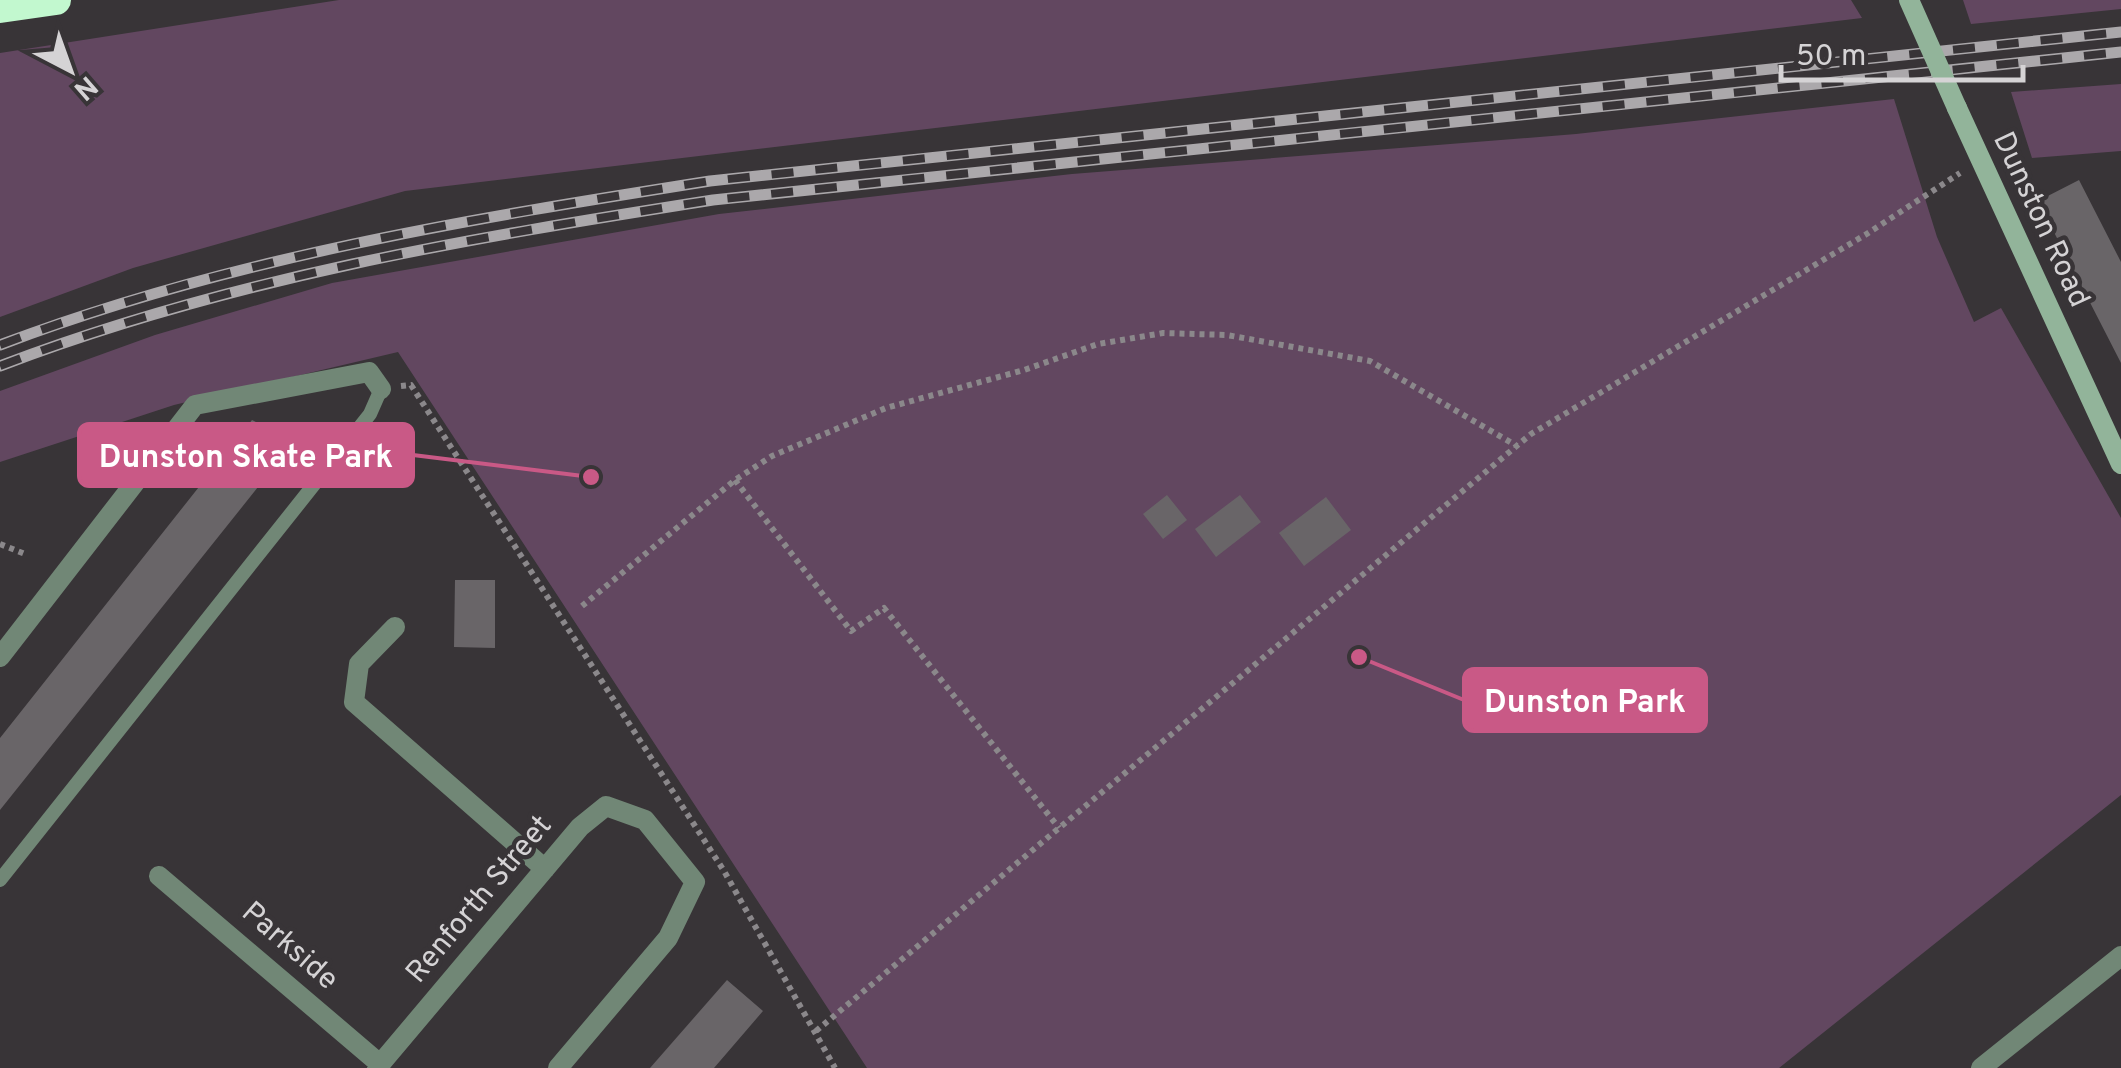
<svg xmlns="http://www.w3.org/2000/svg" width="2121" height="1068" font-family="Overpass,sans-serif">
	<rect width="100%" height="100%" fill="#383437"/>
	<path fill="#624760" d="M339 0H1851L1862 18 405 191 133 268 0 317V53Z
		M1963 0H2121V9L1971 24Z
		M2121 84V151L2032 158 2011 92Z
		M1894 99 1937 237 1974 322 2001 308 2121 518V795L1779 1068H867L398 352 174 405 0 462V391L155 335 332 283 719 214 1072 174 1576 134Z"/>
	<path fill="#696568" d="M2079 180 2121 262V363L2038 201Z
		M252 420 294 442 0 810V738Z
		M1167 495 1187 520 1163 539 1143 514Z
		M1240 495 1261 522 1216 557 1195 529Z
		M1326 497 1351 530 1304 566 1279 533Z
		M455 580H495V648L454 647Z
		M727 980 763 1011 714 1068H650Z"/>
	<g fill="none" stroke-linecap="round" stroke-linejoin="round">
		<path stroke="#8b888b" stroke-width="6" stroke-dasharray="5 5" stroke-linecap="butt" d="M401 386 411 385 724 871 835 1068
			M735 480 851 631 884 608 1059 828
			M0 544 25 554
			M582 606 735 480 772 456 886 408 1024 370 1098 344 1163 333 1227 335 1370 361 1517 446
			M816 1031 1531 434 1865 235 1960 173"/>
		<path stroke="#718776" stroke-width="14" d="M0 880 370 414 381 389"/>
		<path stroke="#718776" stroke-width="20" d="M395 627 359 664 354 702 545 869
			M0 657 195 405 369 372 381 389
			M159 876 380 1064
			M377 1068 580 827 606 806 645 820 695 882 668 938 558 1068
			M1981 1068 2121 956"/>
		<path stroke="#92b49a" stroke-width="20" d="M1957 108 2121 464"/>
		<path stroke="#c2f8cf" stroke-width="30" d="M0 8 56 0"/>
		<g stroke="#aba8ab" stroke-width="11">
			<path id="rail" d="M0 345C229 258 469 219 710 181L2121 32
				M0 366C230 278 470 238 713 200L2121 52"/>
		</g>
		<use href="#rail" stroke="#383437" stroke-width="8" stroke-dasharray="22" stroke-linecap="butt"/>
		<path stroke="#92b49a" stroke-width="20" d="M1909 0 1957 108"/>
	</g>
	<g text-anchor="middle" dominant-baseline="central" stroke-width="9" stroke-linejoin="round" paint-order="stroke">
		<g font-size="30" fill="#d5d3d5" stroke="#383437">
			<text transform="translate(2040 220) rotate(65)">Dunston Road</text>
			<text transform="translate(480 900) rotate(-50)">Renforth Street</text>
			<text transform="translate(289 947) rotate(41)">Parkside</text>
		</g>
	</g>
	<path fill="none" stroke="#c95986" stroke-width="4" d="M591 477L413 455M1359 657L1464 700"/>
	<g fill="#c95986" stroke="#383437" stroke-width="4">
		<circle cx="591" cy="477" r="10"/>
		<circle cx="1359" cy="657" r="10"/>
	</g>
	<g fill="#c95986" stroke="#c95986" stroke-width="4">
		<rect x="79" y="424" width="334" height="62" rx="10"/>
		<rect x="1464" y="669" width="242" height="62" rx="10"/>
	</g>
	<g font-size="32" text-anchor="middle" font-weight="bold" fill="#fff">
		<text x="246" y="467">Dunston Skate Park</text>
		<text x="1585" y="712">Dunston Park</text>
	</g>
	<g transform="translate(70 70) rotate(139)" stroke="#383437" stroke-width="8" paint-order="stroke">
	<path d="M0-8L18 38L0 25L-18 38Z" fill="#d5d3d5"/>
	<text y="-15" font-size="28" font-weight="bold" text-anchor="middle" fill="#d5d3d5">N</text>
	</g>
	<path d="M1781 65v15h242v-15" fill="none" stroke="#d5d3d5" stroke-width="5"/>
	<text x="1796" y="65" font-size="30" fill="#d5d3d5" stroke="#383437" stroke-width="8" paint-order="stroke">50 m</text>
</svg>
